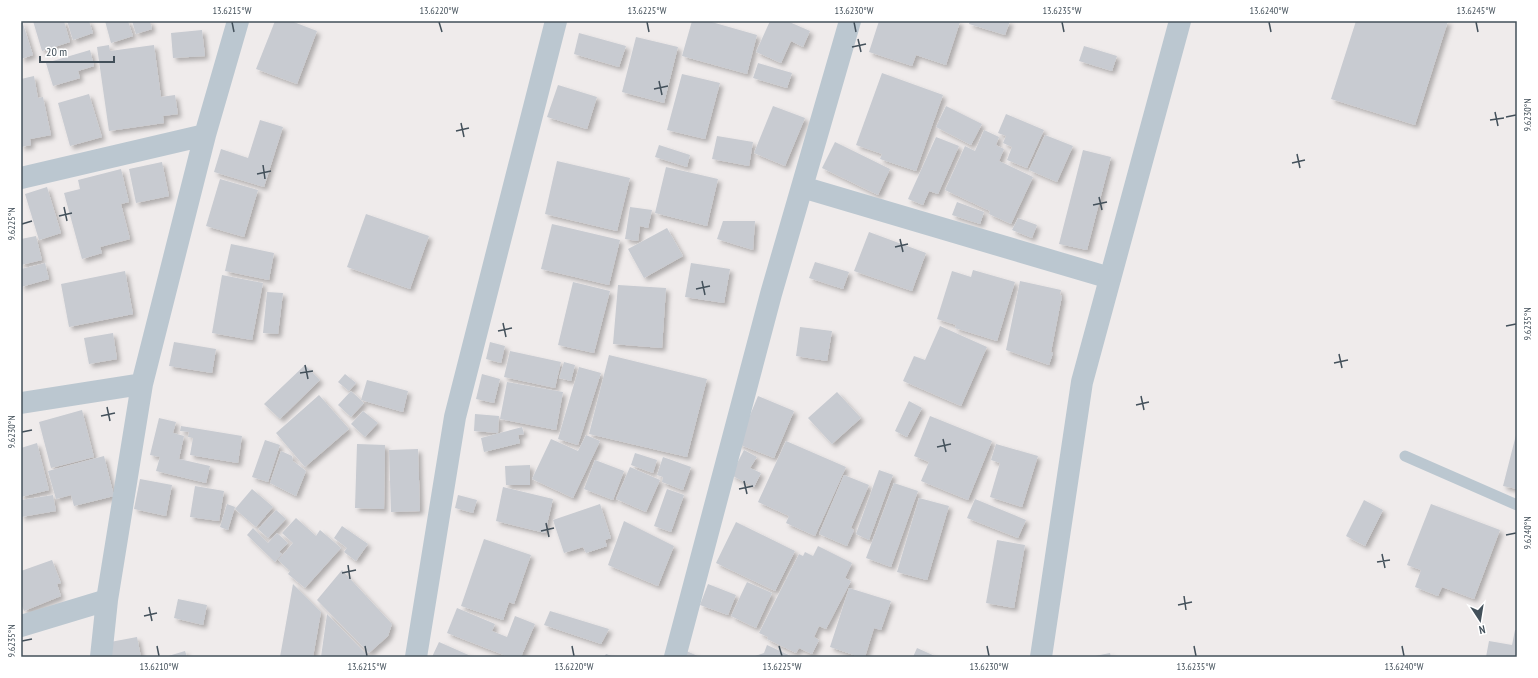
<svg xmlns="http://www.w3.org/2000/svg" width="1538" height="678" font-family="'PT Sans Narrow',sans-serif">
	<defs>
		<filter id="shadow"><feDropShadow dx="3.5" dy="3.5" stdDeviation="2" flood-color="#0004"/></filter>
	</defs>
	<rect width="100%" height="100%" fill="#efebeb"/>
	<path fill="#c8cbd1" filter="url(#shadow)" d="M21 21H22L33 55 21 59Z
		M33 21H64L70 42 42 51Z
		M67 21H89L93 33 73 40Z
		M105 21H128L133 36 111 43Z
		M132 21H150L152 29 136 34Z
		M275 21H291L317 31 297 84 256 69Z
		M692 21H708L757 35 747 74 682 56Z
		M770 21H787L810 31 803 47 791 41 781 63 756 52Z
		M879 21H957L960 22 946 65 916 55 912 66 869 52Z
		M970 21H1010L1005 35 969 24Z
		M1356 21H1448L1415 125 1331 99Z
		M202 30 205 56 173 58 171 33Z
		M579 33 626 46 619 67 574 54Z
		M636 37 678 47 664 103 622 92Z
		M109 45 110 51 154 45 161 97 175 95 178 114 163 116 164 123 109 131 97 47Z
		M1084 46 1117 56 1112 71 1079 61Z
		M90 50 94 66 78 71 80 78 53 86 46 63Z
		M758 63 792 73 787 88 753 78Z
		M882 73 943 95 916 171 880 159 882 154 856 145Z
		M682 74 720 83 705 139 667 130Z
		M34 76 38 98 43 97 51 135 30 139 31 145 21 147V79Z
		M558 85 597 97 587 129 547 117Z
		M89 94 102 137 70 146 58 103Z
		M773 106 805 118 785 166 754 153Z
		M946 106 982 124 971 145 936 127Z
		M1006 114 1044 130 1027 168 1007 160 1012 147 1003 143 1006 136 998 133Z
		M260 120 283 127 264 187 214 172 221 149 248 158Z
		M984 130 999 137 996 145 1004 149 999 161 1033 177 1011 224 989 214 990 211 945 190 965 146 975 151Z
		M1045 135 1073 146 1057 182 1029 170Z
		M717 136 753 142 749 166 712 159Z
		M936 137 959 146 938 194 929 191 923 205 908 199Z
		M835 142 890 169 878 195 822 168Z
		M659 145 690 155 687 167 655 157Z
		M1083 150 1111 157 1087 250 1059 244Z
		M557 161 630 178 617 231 545 214Z
		M162 162 169 196 136 203 129 169Z
		M666 167 718 179 707 226 655 213Z
		M121 169 129 202 121 204 130 239 100 247 102 253 82 259 64 193 80 189 78 180Z
		M220 179 258 190 244 237 206 226Z
		M47 187 61 233 39 240 25 194Z
		M957 202 984 212 980 224 952 215Z
		M630 207 652 210 648 228 640 226 638 241 625 239Z
		M366 214 429 236 410 289 347 267Z
		M1018 218 1037 225 1032 238 1012 230Z
		M723 221H755L753 250 717 239Z
		M552 224 620 240 609 285 541 269Z
		M667 228 683 256 644 278 628 249Z
		M869 232 926 253 912 291 854 271Z
		M36 236 42 260 21 265V239Z
		M231 244 274 253 269 280 225 271Z
		M815 262 849 272 843 289 809 278Z
		M45 263 49 279 21 287V269Z
		M691 263 730 269 724 303 685 297Z
		M973 270 1015 282 997 341 955 328 956 325 937 319 952 271 971 277Z
		M125 271 133 314 69 327 61 284Z
		M222 275 263 283 252 340 212 333Z
		M1020 281 1061 290 1060 295 1062 296 1051 352 1053 353 1049 365 1006 350Z
		M573 282 610 291 594 353 558 345Z
		M618 285 666 288 662 348 613 344Z
		M267 292 283 293 278 334 263 333Z
		M940 326 987 347 961 406 903 381 914 356 925 360Z
		M800 327 832 331 827 361 796 356Z
		M113 333 117 359 89 364 84 338Z
		M174 342 216 349 212 373 169 366Z
		M490 342 505 346 501 363 486 359Z
		M510 351 561 362 555 388 504 377Z
		M609 355 707 379 687 457 589 434Z
		M564 362 575 365 571 381 559 378Z
		M305 365 320 380 280 419 264 404Z
		M579 367 601 373 578 445 558 439Z
		M345 374 356 383 349 391 338 382Z
		M482 374 500 379 494 403 476 399Z
		M367 380 408 391 403 412 361 400Z
		M507 382 563 392 556 430 500 419Z
		M351 391 364 403 351 417 338 405Z
		M837 392 861 418 832 444 808 418Z
		M319 395 349 429 305 467 276 433Z
		M758 396 794 411 774 458 738 444Z
		M909 401 922 408 907 437 895 431Z
		M82 410 94 457 51 468 39 422Z
		M363 411 378 423 365 437 351 424Z
		M475 414 499 416 498 433 474 431Z
		M930 416 992 441 968 500 921 481 929 462 914 456Z
		M159 418 176 422 173 433 184 436 179 459 210 466 206 483 156 471 160 457 150 455Z
		M181 426 242 436 238 463 190 455 193 438 188 437 189 432 180 431Z
		M522 427 524 434 518 435 520 443 484 452 481 438Z
		M1517 431V489L1503 486Z
		M586 435 600 441 573 498 532 479 551 439 578 451Z
		M265 440 280 445 268 482 252 477Z
		M786 441 846 467 815 536 786 523 789 516 758 502Z
		M37 443 49 490 21 497V448Z
		M357 444 385 445 384 509 355 508Z
		M996 444 1038 456 1022 507 990 497 1000 463 991 460Z
		M418 449 420 511 391 512 389 450Z
		M744 450 757 457 750 468 761 473 754 487 731 475Z
		M281 451 292 456 293 461 306 471 296 496 270 483Z
		M635 453 657 460 653 473 631 465Z
		M104 456 114 496 74 506 71 495 56 499 48 471Z
		M663 457 691 467 683 490 662 482 663 477 657 475Z
		M595 460 624 471 613 500 584 489Z
		M530 465V485H506L505 466Z
		M630 467 660 480 646 512 616 499Z
		M879 470 893 475 869 540 856 534Z
		M844 475 869 485 851 528 854 530 847 546 819 534Z
		M140 479 172 485 166 516 134 509Z
		M894 483 918 491 891 567 866 558Z
		M195 486 224 491 219 521 190 517Z
		M503 487 553 499 545 533 496 521Z
		M252 489 273 507 256 527 235 509Z
		M667 489 684 495 671 532 654 526Z
		M53 495 56 511 21 517V500Z
		M458 495 477 500 473 513 455 508Z
		M919 498 949 506 927 580 897 572Z
		M975 499 1026 520 1018 538 967 518Z
		M1364 500 1383 510 1365 546 1346 536Z
		M227 504 235 507 228 530 220 527Z
		M600 504 611 538 605 540 607 546 586 553 583 547 564 553 553 520Z
		M1431 504 1500 530 1474 599 1442 587 1438 596 1415 587 1421 570 1407 565Z
		M276 510 286 519 268 538 258 529Z
		M296 518 316 536 320 530 341 548 305 588 288 574 290 571 278 560 293 543 282 533Z
		M624 521 674 546 658 586 608 565Z
		M736 522 795 551 775 591 716 563Z
		M342 526 368 544 356 561 344 552 347 548 334 538Z
		M253 528 268 543 277 533 288 543 279 552 282 554 275 562 247 535Z
		M484 539 531 555 514 604 509 602 503 620 461 606Z
		M997 540 1025 545 1014 608 986 603Z
		M818 546 852 563 845 578 851 581 826 629 819 626 814 637 819 640 812 654 799 648 796 653 767 639 768 637 759 633 799 554 803 556 805 552 813 556Z
		M52 560 61 583 57 584 61 596 24 611 21 603V571Z
		M342 570 392 624 388 636 369 653 317 600Z
		M747 582 772 593 756 628 731 616Z
		M293 584 321 612 313 657H280Z
		M708 584 736 595 728 615 700 605Z
		M849 588 891 601 881 630 874 628 865 657H860L830 647Z
		M178 599 207 605 203 625 174 618Z
		M457 608 495 624 492 631 507 637 515 616 535 624 521 657H509L447 633Z
		M550 611 609 629 601 644 544 625Z
		M327 614 369 657H321Z
		M1515 630H1517V657H1486L1489 641 1512 645Z
		M137 637 141 657H108L105 643Z
		M439 642 473 657H432Z
		M767 645 793 657H752L764 653Z
		M917 648 937 657H913Z
		M684 650 700 657H681Z
		M185 651 187 657H165Z
		M1110 653 1111 657H1095V656Z
		M606 654 615 657H604Z"/>
	<g fill="none" stroke-linecap="round" stroke-linejoin="round">
		<path stroke="#bbc7d0" stroke-width="11" d="M1405 456 1517 505"/>
		<path stroke="#bbc7d0" stroke-width="22" d="M21 178 205 135
			M802 187 1110 278
			M21 403 142 384
			M21 626 107 600
			M101 657 107 600 142 384 205 135 238 21
			M416 657 455 417 556 21
			M675 657 771 294 850 21"/>
		<path stroke="#bbc7d0" stroke-width="22" d="M1041 657 1082 382 1180 21"/>
	</g>
	<path fill="none" stroke="#43505a" stroke-width="1.5" d="M232 22 234 32M439 22 442 32M647 22 649 32M854 22 856 32M1062 22 1064 32M1269 22 1271 32M1476 22 1478 32M858 39 861 52M852 47 866 44M659 81 662 95M654 89 668 86M1495 112 1498 126M1506 117 1516 115M1490 120 1504 118M461 123 464 137M456 131 469 128M1297 154 1300 168M1292 163 1305 160M263 165 265 179M257 174 271 171M1099 197 1102 210M1093 205 1107 202M64 207 67 221M59 216 72 213M22 224 32 221M900 239 903 252M895 247 908 244M702 281 705 295M696 289 710 286M503 323 506 337M1506 326 1516 324M498 331 512 328M1339 354 1342 368M1334 363 1348 360M305 365 308 379M300 373 313 371M1141 396 1144 410M1136 405 1149 402M107 407 110 421M101 416 115 413M22 432 32 430M943 439 946 452M937 447 951 444M744 481 747 494M739 489 753 486M546 523 549 537M541 531 554 528M1506 535 1516 533M1382 554 1385 568M1377 562 1390 560M348 565 350 579M342 573 356 570M1184 596 1186 610M1178 605 1192 602M149 607 152 621M144 616 157 613M22 641 32 639M157 646 159 656M365 646 367 656M572 646 574 656M779 646 782 656M987 646 989 656M1194 646 1196 656M1402 646 1404 656"/>
	<rect width="1538" height="678" fill="none" stroke="#ffffff" stroke-width="44"/>
	<g transform="translate(1480 620) rotate(168)" stroke="#ffffff" stroke-width="3" paint-order="stroke">
	<path d="M0-3L7 15L0 10L-7 15Z" fill="#43505a"/>
	<text y="-6" font-size="11" font-weight="bold" text-anchor="middle" fill="#43505a">N</text>
	</g>
	<path d="M40 56v6h74v-6" fill="none" stroke="#43505a" stroke-width="2"/>
	<text x="46" y="56" font-size="12" fill="#43505a" stroke="#ffffff" stroke-width="3" paint-order="stroke">20 m</text>
	<rect x="22" y="22" width="1494" height="634" fill="none" stroke="#43505a" stroke-width="1.5"/>
	<g font-size="10" text-anchor="middle" fill="#43505a">
		<text x="232" y="14">13.6215°W</text>
		<text x="439" y="14">13.6220°W</text>
		<text x="647" y="14">13.6225°W</text>
		<text x="854" y="14">13.6230°W</text>
		<text x="1062" y="14">13.6235°W</text>
		<text x="1269" y="14">13.6240°W</text>
		<text x="1476" y="14">13.6245°W</text>
		<text transform="translate(1527 115) rotate(-90)" y="4">9.6230°N</text>
		<text transform="translate(11 224) rotate(-90)" y="4">9.6225°N</text>
		<text transform="translate(1527 324) rotate(-90)" y="4">9.6235°N</text>
		<text transform="translate(11 432) rotate(-90)" y="4">9.6230°N</text>
		<text transform="translate(1527 533) rotate(-90)" y="4">9.6240°N</text>
		<text transform="translate(11 641) rotate(-90)" y="4">9.6235°N</text>
		<text x="159" y="670">13.6210°W</text>
		<text x="367" y="670">13.6215°W</text>
		<text x="574" y="670">13.6220°W</text>
		<text x="782" y="670">13.6225°W</text>
		<text x="989" y="670">13.6230°W</text>
		<text x="1196" y="670">13.6235°W</text>
		<text x="1404" y="670">13.6240°W</text>
	</g>
</svg>
